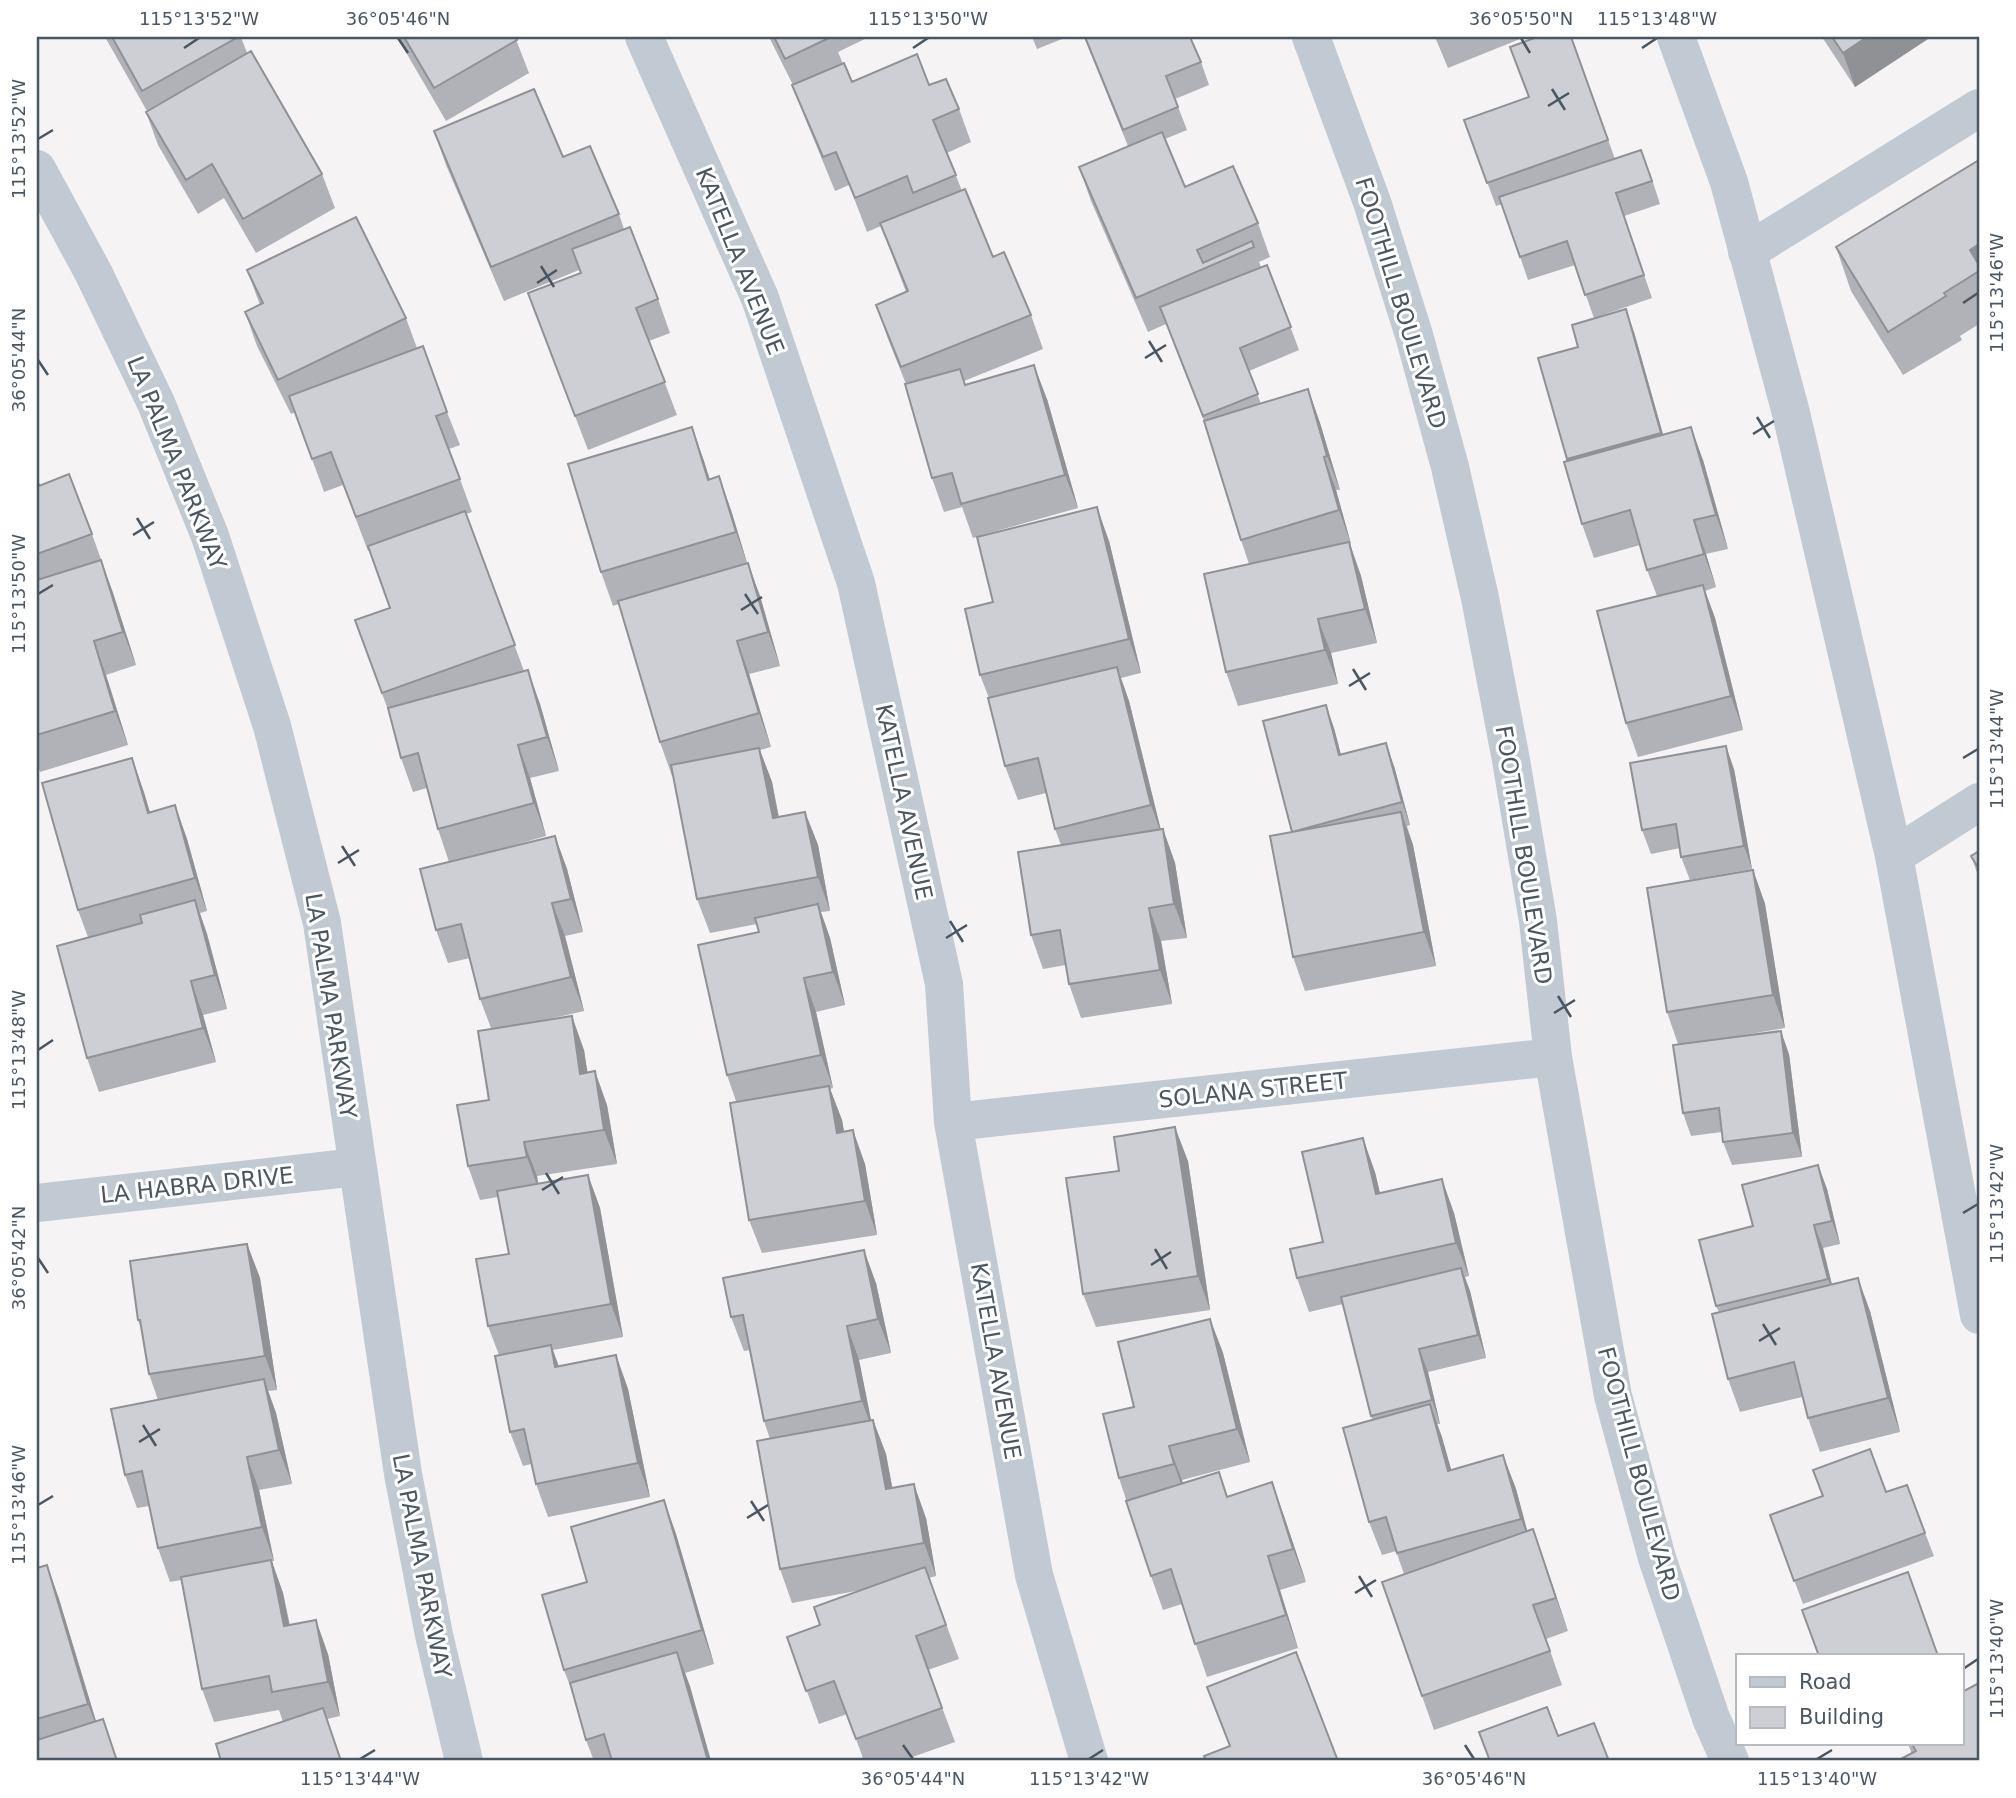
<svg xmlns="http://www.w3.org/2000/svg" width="2016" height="1798" font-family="'DejaVu Sans',sans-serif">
	<rect width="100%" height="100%" fill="#f5f3f3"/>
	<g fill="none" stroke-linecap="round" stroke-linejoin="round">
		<path stroke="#c1cad2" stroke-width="38" d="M644 37 760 298 856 583 944 984 953 1122 1034 1575 1089 1761
			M1311 37 1372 202 1414 335 1450 467 1480 598 1511 760 1538 921 1553 1057 1613 1396 1657 1558 1711 1718 1730 1761
			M1676 37 1729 182 1791 413 1894 856 1979 1315
			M37 169 93 272 156 403 210 536 272 726 322 923 403 1474 434 1635 464 1761
			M1747 252 1979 108
			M1894 856 1979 802
			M953 1122 1553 1057
			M37 1203 356 1167"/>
	</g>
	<path fill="#b0b2b7" d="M105 37H241L247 53 322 174 335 208 256 253 224 198 198 214 158 145 146 112 147 111Z
		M397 37H515L529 73 446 121Z
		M769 37H869L838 52 843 64 852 82 929 85 959 109 971 142 947 153 962 191 993 257 1031 315 1043 349 964 381 966 385 1047 399 1078 508 982 535 1109 541 1141 673 1121 678 1129 701 1161 830 1163 829 1175 863 1187 938 1161 941 1172 1004 1081 1018 1069 984 1066 965 1043 969 1031 935 1061 845 1055 829 1046 793 1018 800 1005 766 989 698 980 675 993 602 977 537 973 538 962 507 944 512 932 478 906 384 888 339 876 305 906 292 881 226 867 232 849 185 835 191 805 118 793 85Z
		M1032 37H1067L1037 49Z
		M1084 37H1190L1201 62 1209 85 1175 99 1187 130 1165 139 1185 187 1258 223 1270 257 1259 262 1261 267 1267 265 1299 350 1249 371 1261 404 1308 389 1320 423 1340 490H1336L1351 544H1350L1361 576 1377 643 1331 653 1338 684 1238 706 1226 672 1249 564 1241 540 1206 426 1166 324 1148 332 1091 201 1079 167 1128 146Z
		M1435 37H1525L1448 68Z
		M1571 37 1615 159 1650 173 1660 204 1624 216 1652 298 1594 318 1575 265 1528 280 1502 204 1496 206 1464 120 1529 97Z
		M1822 37H1931L1855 87Z
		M434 131 563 157 619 214 624 229 658 299 670 333 649 341 677 415 588 450 528 293 581 273 579 270 504 301 446 165Z
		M1979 160V324L1960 336 1962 340 1903 375 1851 291 1836 247Z
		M247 270 406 318 417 348 447 412 460 445 449 449 472 512 466 514 524 671 540 704 559 771 530 778 546 836 501 849 555 836 567 869 583 932 565 936 584 1011 545 1020 584 1050 587 1072 607 1105 617 1164 537 1176 538 1184 588 1175 600 1208 623 1337 553 1350 559 1367 616 1355 628 1389 650 1497 548 1517 536 1484 531 1464 523 1466 510 1432 499 1355 488 1326 509 1254 498 1197 480 1200 468 1166 489 1100 491 1028 480 999 470 958 448 963 436 930 449 862 438 829 427 788 413 792 401 758 391 718 355 620 390 608 369 551H368L343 485 324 492 295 412 291 414 257 346 245 312 260 305Z
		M1634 332 1663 434 1703 460 1728 549 1706 554 1716 587 1705 591 1715 618 1743 730 1638 757 1626 723 1657 596 1647 570 1640 545 1594 558 1582 524 1568 461 1538 358Z
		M692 427 710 479 731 510 747 563 760 596 780 666 749 674 771 747 760 750 772 782 779 817 805 812 818 845 830 911 821 912 830 938 845 1005 816 1012 833 1088 830 1089 842 1120 844 1132 865 1164 877 1235 762 1253 749 1220 736 1101 727 1075 759 932 757 924 710 933 697 899 673 776H672L660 742 619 604 613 606 601 572Z
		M37 479 39 486 92 534 113 593 136 665 106 675 128 745 40 772 37 764Z
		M1334 728 1341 755 1394 766 1410 825 1407 826 1413 845 1436 966 1305 991 1293 957 1292 832Z
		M132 758 150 812 175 805 187 839 207 911 200 913 207 934 227 1009 203 1015 216 1062 99 1092 87 1058 88 937 78 910Z
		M1734 769 1752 869 1690 880 1681 857 1680 848 1651 854 1642 830Z
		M1979 851V878L1971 856Z
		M1753 870 1765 904 1785 1028 1733 1037 1789 1054 1802 1157 1732 1165 1723 1142 1722 1132 1691 1136 1683 1113 1678 1044 1667 1012Z
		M1188 1161 1210 1310 1096 1327 1083 1294Z
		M1818 1165 1827 1189 1840 1244 1823 1248 1832 1284 1870 1311 1900 1432 1820 1452 1808 1418 1802 1397 1740 1412 1728 1379 1719 1312 1716 1306 1753 1226Z
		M1375 1172 1380 1193 1454 1213 1469 1276 1465 1277 1470 1291 1486 1358 1428 1372 1440 1424H1437L1451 1470 1503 1455 1516 1489 1527 1531 1545 1563 1568 1631 1546 1639 1562 1685 1434 1730 1422 1696 1404 1574 1396 1551 1382 1555 1369 1522 1372 1419 1343 1304 1309 1312 1297 1278 1323 1242Z
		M247 1244 260 1278 277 1390 268 1391 276 1413 292 1484 259 1490 274 1561H272L283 1593 290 1625 328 1654 340 1716 327 1719 283 1722 279 1710 214 1722 202 1689 181 1580 170 1582 158 1548 149 1506 137 1508 125 1475 158 1400 149 1374 142 1330 138 1320Z
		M876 1283 891 1353 859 1360 871 1420H873L886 1454 892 1488 926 1518 936 1576 929 1578 959 1659 928 1670 955 1742 901 1761H864L847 1714 819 1724 787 1637 820 1625 861 1590 792 1603 780 1569 770 1439 764 1421 750 1350 744 1351 731 1317Z
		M1210 1319 1223 1353 1250 1462 1182 1480 1183 1484 1228 1496 1284 1516 1306 1582 1280 1590 1298 1648 1207 1677 1182 1604 1163 1610 1151 1576 1119 1478 1134 1407Z
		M1813 1470 1886 1492 1925 1533 1934 1556 1803 1604 1770 1515 1822 1496Z
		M664 1500 676 1534 714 1664 685 1673 711 1761H594L586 1740 575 1699 564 1670 587 1582Z
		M37 1565V1568L47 1565 59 1599 96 1721 37 1761Z
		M1908 1744H1962L1979 1761 1912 1754Z"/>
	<path fill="#909195" d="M1867 37H1931L1855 87 1843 53Z
		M1979 244V271L1970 250Z
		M1626 309 1634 332 1669 456 1661 433Z
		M1034 365 1047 399 1078 508 1065 475Z
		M1308 389 1320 423 1340 490 1327 456Z
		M692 427 704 461 720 514 708 480Z
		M1691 427 1703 460 1728 549 1716 515Z
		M1324 457 1336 490 1351 544 1339 510Z
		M719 476 731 510 748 566 736 532Z
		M1097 507 1109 541 1141 673 1129 639Z
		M1694 520 1706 554 1716 587 1704 554Z
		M1349 542 1361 576 1377 643 1365 609Z
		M101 560 113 593 136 665 123 632Z
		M748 563 760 596 780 666 768 632Z
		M1703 585 1715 618 1743 730 1731 696Z
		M1318 619 1331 653 1338 684 1325 650Z
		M94 641 106 675 128 745 115 711Z
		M737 641 749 674 771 747 759 713Z
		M1117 667 1129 701 1163 839 1151 805Z
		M528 670 540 704 559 771 547 737Z
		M1326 705 1334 728 1347 778 1339 755Z
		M1386 743 1394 766 1410 825 1402 802Z
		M518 745 530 778 546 836 534 803Z
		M1726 746 1734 769 1752 869 1744 846Z
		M759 748 772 782 785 852 773 818Z
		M132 758 144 792 160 847 148 813Z
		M175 805 187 839 207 911 195 878Z
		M805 812 818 845 830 911 818 877Z
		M1401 812 1413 845 1436 966 1424 932Z
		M1163 829 1175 863 1187 938 1174 904Z
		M555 836 567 869 583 932 571 899Z
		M1753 870 1765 904 1785 1028 1773 995Z
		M195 900 207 934 227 1009 215 975Z
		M552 903 565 936 584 1011 571 977Z
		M818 904 830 938 845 1005 833 972Z
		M1149 908 1161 941 1172 1004 1160 970Z
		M804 978 816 1012 833 1088 821 1055Z
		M191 981 203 1015 216 1062 203 1028Z
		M572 1016 584 1050 593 1107 580 1074Z
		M1781 1031 1789 1054 1802 1157 1793 1133Z
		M595 1071 607 1105 617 1164 604 1130Z
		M829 1086 842 1120 850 1166 837 1133Z
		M1175 1127 1188 1161 1210 1310 1198 1276Z
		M853 1130 865 1164 877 1235 865 1201Z
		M1363 1138 1375 1172 1388 1228 1376 1194Z
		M524 1142 537 1176 539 1191 527 1157Z
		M1818 1165 1827 1189 1840 1244 1832 1221Z
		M588 1175 600 1208 623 1337 611 1304Z
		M1442 1179 1454 1213 1469 1276 1456 1243Z
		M1814 1225 1823 1248 1836 1302 1828 1279Z
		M247 1244 260 1278 277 1390 265 1356Z
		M864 1250 876 1283 891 1353 878 1319Z
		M1461 1268 1470 1291 1486 1358 1478 1335Z
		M1858 1278 1870 1311 1900 1432 1888 1398Z
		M1210 1319 1223 1353 1250 1462 1237 1429Z
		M847 1326 859 1360 874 1435 862 1401Z
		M551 1345 563 1378 555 1367Z
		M1419 1349 1428 1372 1440 1424 1432 1400Z
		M616 1355 628 1389 650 1497 638 1463Z
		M264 1379 276 1413 292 1484 279 1450Z
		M1430 1404 1442 1437 1461 1504 1448 1471Z
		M873 1420 886 1454 899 1523 886 1489Z
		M1169 1446 1182 1480 1186 1498 1174 1464Z
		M1503 1455 1516 1489 1533 1552 1521 1519Z
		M247 1457 259 1490 274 1561 262 1527Z
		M1272 1482 1284 1516 1306 1582 1293 1549Z
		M914 1484 926 1518 936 1576 924 1543Z
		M664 1500 676 1534 714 1664 702 1630Z
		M1533 1529 1545 1563 1568 1631 1556 1598Z
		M1268 1556 1280 1590 1298 1648 1286 1615Z
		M271 1560 283 1593 296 1660 284 1626Z
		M47 1565 59 1599 101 1738 88 1704Z
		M316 1620 328 1654 340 1716 328 1682Z
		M677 1652 690 1686 711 1761H708Z"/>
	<path fill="#cdcfd5" stroke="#909195" stroke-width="2" d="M112 37H238L142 91Z
		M404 37H515L517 40 434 88Z
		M774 37H831L785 59Z
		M1085 37H1190L1201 62 1166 76 1178 107 1123 130Z
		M1537 37H1571L1608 140 1487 183 1464 120 1529 97 1510 47Z
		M1832 37H1867L1843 53Z
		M251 51 322 174 243 219 212 164 186 180 146 112Z
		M917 54 929 85 946 79 959 109 933 120 956 175 913 193 907 176 855 198 836 152 823 157 792 85 844 63 852 82Z
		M534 89 563 157 590 146 619 214 491 267 434 131Z
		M1162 132 1185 187 1233 166 1258 223 1197 250 1203 263 1252 241 1254 247 1136 298 1079 167Z
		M1641 150 1652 181 1616 193 1644 275 1585 295 1567 241 1520 257 1499 197Z
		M1979 160V244L1970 250 1979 265V271L1944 293 1946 296 1888 332 1836 247Z
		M965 189 993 257 1004 252 1031 315 901 367 876 305 908 291 880 223Z
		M356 217 406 318 278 380 245 312 263 303 247 270Z
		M630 227 658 299 636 308 665 382 575 416 528 293 581 273 572 249Z
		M1267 265 1291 327 1240 348 1258 394 1203 416 1160 307Z
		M1626 309 1661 433 1567 459 1538 358 1578 347 1572 325Z
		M423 346 447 412 436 416 460 479 356 517 331 452 312 459 289 396Z
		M1034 365 1065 475 961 504 952 473 932 478 905 384 960 369 965 385Z
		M1308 389 1327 456 1324 457 1339 510 1241 540 1204 421Z
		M692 427 708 480 719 476 736 532 601 572 568 464Z
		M1691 427 1716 515 1694 520 1704 554 1647 570 1630 510 1582 524 1564 462Z
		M69 474 92 534 37 554V479L39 486Z
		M1097 507 1129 639 980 675 965 609 993 602 977 537Z
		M465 511 515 645 382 693 355 620 390 608 368 546Z
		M1349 542 1365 609 1318 619 1325 650 1226 672 1204 574Z
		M101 560 123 632 94 641 115 711 37 735V580Z
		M748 563 768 632 737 641 759 713 660 742 618 601Z
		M1703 585 1731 696 1626 723 1597 611Z
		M1117 667 1151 805 1055 829 1038 758 1005 766 988 698Z
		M528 670 547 737 518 745 534 803 438 829 418 753 401 758 388 708Z
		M1326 705 1339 755 1386 743 1402 802 1292 832 1263 721Z
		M1726 746 1744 846 1681 857 1676 824 1642 830 1630 763Z
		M759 748 773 818 805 812 818 877 697 899 671 765Z
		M132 758 148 813 175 805 195 878 78 910 42 783Z
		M1401 812 1424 932 1293 957 1270 836Z
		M1163 829 1174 904 1149 908 1160 970 1069 984 1060 930 1031 935 1018 852Z
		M555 836 571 899 552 903 571 977 480 999 461 924 436 930 420 869Z
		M1979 851V869L1971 856Z
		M1753 870 1773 995 1667 1012 1647 888Z
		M195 900 215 975 191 981 203 1028 87 1058 57 946 142 923 140 915Z
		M818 904 833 972 804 978 821 1055 727 1075 698 945 759 932 755 918Z
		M572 1016 580 1074 595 1071 604 1130 524 1142 527 1157 468 1166 457 1105 489 1100 478 1031Z
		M1781 1031 1793 1133 1723 1142 1719 1108 1683 1113 1673 1045Z
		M829 1086 837 1133 853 1130 865 1201 749 1220 730 1103Z
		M1175 1127 1198 1276 1083 1294 1066 1178 1119 1171 1114 1137Z
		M1363 1138 1376 1194 1442 1179 1456 1243 1297 1278 1290 1249 1323 1242 1302 1152Z
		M1818 1165 1832 1221 1814 1225 1828 1279 1716 1306 1699 1240 1753 1226 1742 1185Z
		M588 1175 611 1304 488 1326 476 1259 509 1254 497 1191Z
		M247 1244 265 1356 149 1374 140 1320H138L130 1261Z
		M864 1250 878 1319 847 1326 862 1401 764 1421 743 1315 731 1317 723 1278Z
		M1461 1268 1478 1335 1419 1349 1432 1400 1371 1416 1341 1297Z
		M1858 1278 1888 1398 1808 1418 1794 1362 1728 1379 1712 1314Z
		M1210 1319 1237 1429 1169 1446 1174 1464 1119 1478 1103 1414 1134 1407 1118 1342Z
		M551 1345 555 1367 616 1355 638 1463 536 1484 524 1429 510 1432 495 1356Z
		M264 1379 279 1450 247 1457 262 1527 158 1548 142 1471 125 1475 111 1409Z
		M1430 1404 1448 1471 1503 1455 1521 1519 1397 1553 1386 1517 1369 1522 1343 1428Z
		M873 1420 886 1489 914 1484 924 1543 780 1569 757 1441Z
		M1870 1449 1886 1492 1907 1485 1925 1533 1794 1581 1770 1515 1823 1496 1813 1470Z
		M1219 1472 1227 1497 1272 1482 1293 1549 1268 1556 1286 1615 1195 1644 1171 1569 1151 1576 1126 1501Z
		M664 1500 702 1630 564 1670 542 1595 587 1582 571 1527Z
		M1533 1529 1556 1598 1533 1605 1550 1651 1422 1696 1382 1582Z
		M271 1560 284 1626 316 1620 328 1682 272 1692 269 1676 202 1689 181 1577Z
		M47 1565 88 1704 37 1719V1568Z
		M925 1567 946 1625 916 1636 942 1708 856 1739 834 1681 806 1691 787 1637 820 1625 814 1607Z
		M1908 1572 1938 1656H1875L1874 1654 1867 1656H1819L1802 1610Z
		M677 1652 708 1761H612L604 1734 586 1740 570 1683Z
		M1296 1652 1338 1761H1206L1204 1756 1230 1746 1207 1687Z
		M1979 1683V1761H1897L1916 1751 1912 1744H1962V1692Z
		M1547 1707 1558 1736 1594 1723 1609 1761H1490L1479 1732Z
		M323 1708 341 1761H221L216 1744Z
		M103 1719 117 1761H37V1740Z"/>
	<path fill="none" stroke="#4a5661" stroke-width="2.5" d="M398 38 408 53M1521 38 1530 53M184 48 199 38M913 48 928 38M1642 48 1657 38M1552 89 1565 110M1548 106 1569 93M38 139 53 130M541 266 554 287M537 283 557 270M1963 303 1978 293M1149 341 1162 362M1145 358 1166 345M38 360 48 375M1757 417 1770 438M1753 434 1774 421M137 518 150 539M133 535 154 522M38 594 53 585M745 594 758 614M741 610 762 597M1353 669 1366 690M1349 686 1370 673M1963 758 1978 749M342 846 355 866M338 863 359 850M950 921 963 942M946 938 967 925M1558 996 1571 1017M1554 1013 1575 1000M38 1050 53 1040M546 1173 559 1194M542 1190 563 1177M1963 1213 1978 1204M1155 1249 1167 1269M38 1258 48 1273M1151 1265 1171 1252M1763 1324 1776 1345M1759 1341 1780 1328M143 1425 156 1446M139 1442 160 1429M751 1501 764 1521M38 1505 53 1496M747 1518 768 1505M1359 1576 1372 1597M1355 1593 1376 1580M1963 1669 1978 1659M903 1745 913 1759M1465 1745 1474 1759M360 1759 375 1750M1089 1759 1103 1750M1817 1759 1832 1750"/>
	<g text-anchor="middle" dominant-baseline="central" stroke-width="6" stroke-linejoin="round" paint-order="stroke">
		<g font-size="23" fill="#4a5661" stroke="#fff">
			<text transform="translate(740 261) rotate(68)">KATELLA AVENUE</text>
			<text transform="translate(1401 303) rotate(73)">FOOTHILL BOULEVARD</text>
			<text transform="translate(177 463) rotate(68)">LA PALMA PARKWAY</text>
			<text transform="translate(904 802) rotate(78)">KATELLA AVENUE</text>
			<text transform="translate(1524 855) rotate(81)">FOOTHILL BOULEVARD</text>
			<text transform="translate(331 1006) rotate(81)">LA PALMA PARKWAY</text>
			<text transform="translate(1253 1090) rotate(-6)">SOLANA STREET</text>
			<text transform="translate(197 1185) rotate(-6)">LA HABRA DRIVE</text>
			<text transform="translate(996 1361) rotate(80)">KATELLA AVENUE</text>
			<text transform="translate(1639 1474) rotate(75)">FOOTHILL BOULEVARD</text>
			<text transform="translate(422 1566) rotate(79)">LA PALMA PARKWAY</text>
		</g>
	</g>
	<rect width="2016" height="1798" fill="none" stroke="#ffffff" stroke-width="77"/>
	<rect x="1736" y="1654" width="228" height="91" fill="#ffffff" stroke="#b7bbc0" stroke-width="2"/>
	<rect x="1750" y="1677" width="35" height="10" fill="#c1cad2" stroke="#b7bbc0" stroke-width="2"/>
	<text x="1799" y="1689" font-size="21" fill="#4a5661">Road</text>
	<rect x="1750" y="1707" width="35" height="21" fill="#cdcfd5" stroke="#b7bbc0" stroke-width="2"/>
	<text x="1799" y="1724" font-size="21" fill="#4a5661">Building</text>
	<rect x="38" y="38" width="1940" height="1721" fill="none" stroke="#4a5661" stroke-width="2.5"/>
	<g font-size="18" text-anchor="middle" fill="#4a5661">
		<text x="199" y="25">115°13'52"W</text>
		<text x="398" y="25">36°05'46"N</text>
		<text x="928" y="25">115°13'50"W</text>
		<text x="1521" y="25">36°05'50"N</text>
		<text x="1657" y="25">115°13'48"W</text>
		<text transform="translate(19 139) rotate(-90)" y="6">115°13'52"W</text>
		<text transform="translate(1997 293) rotate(-90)" y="6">115°13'46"W</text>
		<text transform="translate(19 360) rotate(-90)" y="6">36°05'44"N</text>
		<text transform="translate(19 594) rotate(-90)" y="6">115°13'50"W</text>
		<text transform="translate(1997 749) rotate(-90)" y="6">115°13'44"W</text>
		<text transform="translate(19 1050) rotate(-90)" y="6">115°13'48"W</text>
		<text transform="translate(1997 1204) rotate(-90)" y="6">115°13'42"W</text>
		<text transform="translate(19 1258) rotate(-90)" y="6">36°05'42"N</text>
		<text transform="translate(19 1505) rotate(-90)" y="6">115°13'46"W</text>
		<text transform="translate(1997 1659) rotate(-90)" y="6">115°13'40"W</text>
		<text x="360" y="1785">115°13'44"W</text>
		<text x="913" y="1785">36°05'44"N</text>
		<text x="1089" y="1785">115°13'42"W</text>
		<text x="1474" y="1785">36°05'46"N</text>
		<text x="1817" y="1785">115°13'40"W</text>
	</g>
</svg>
